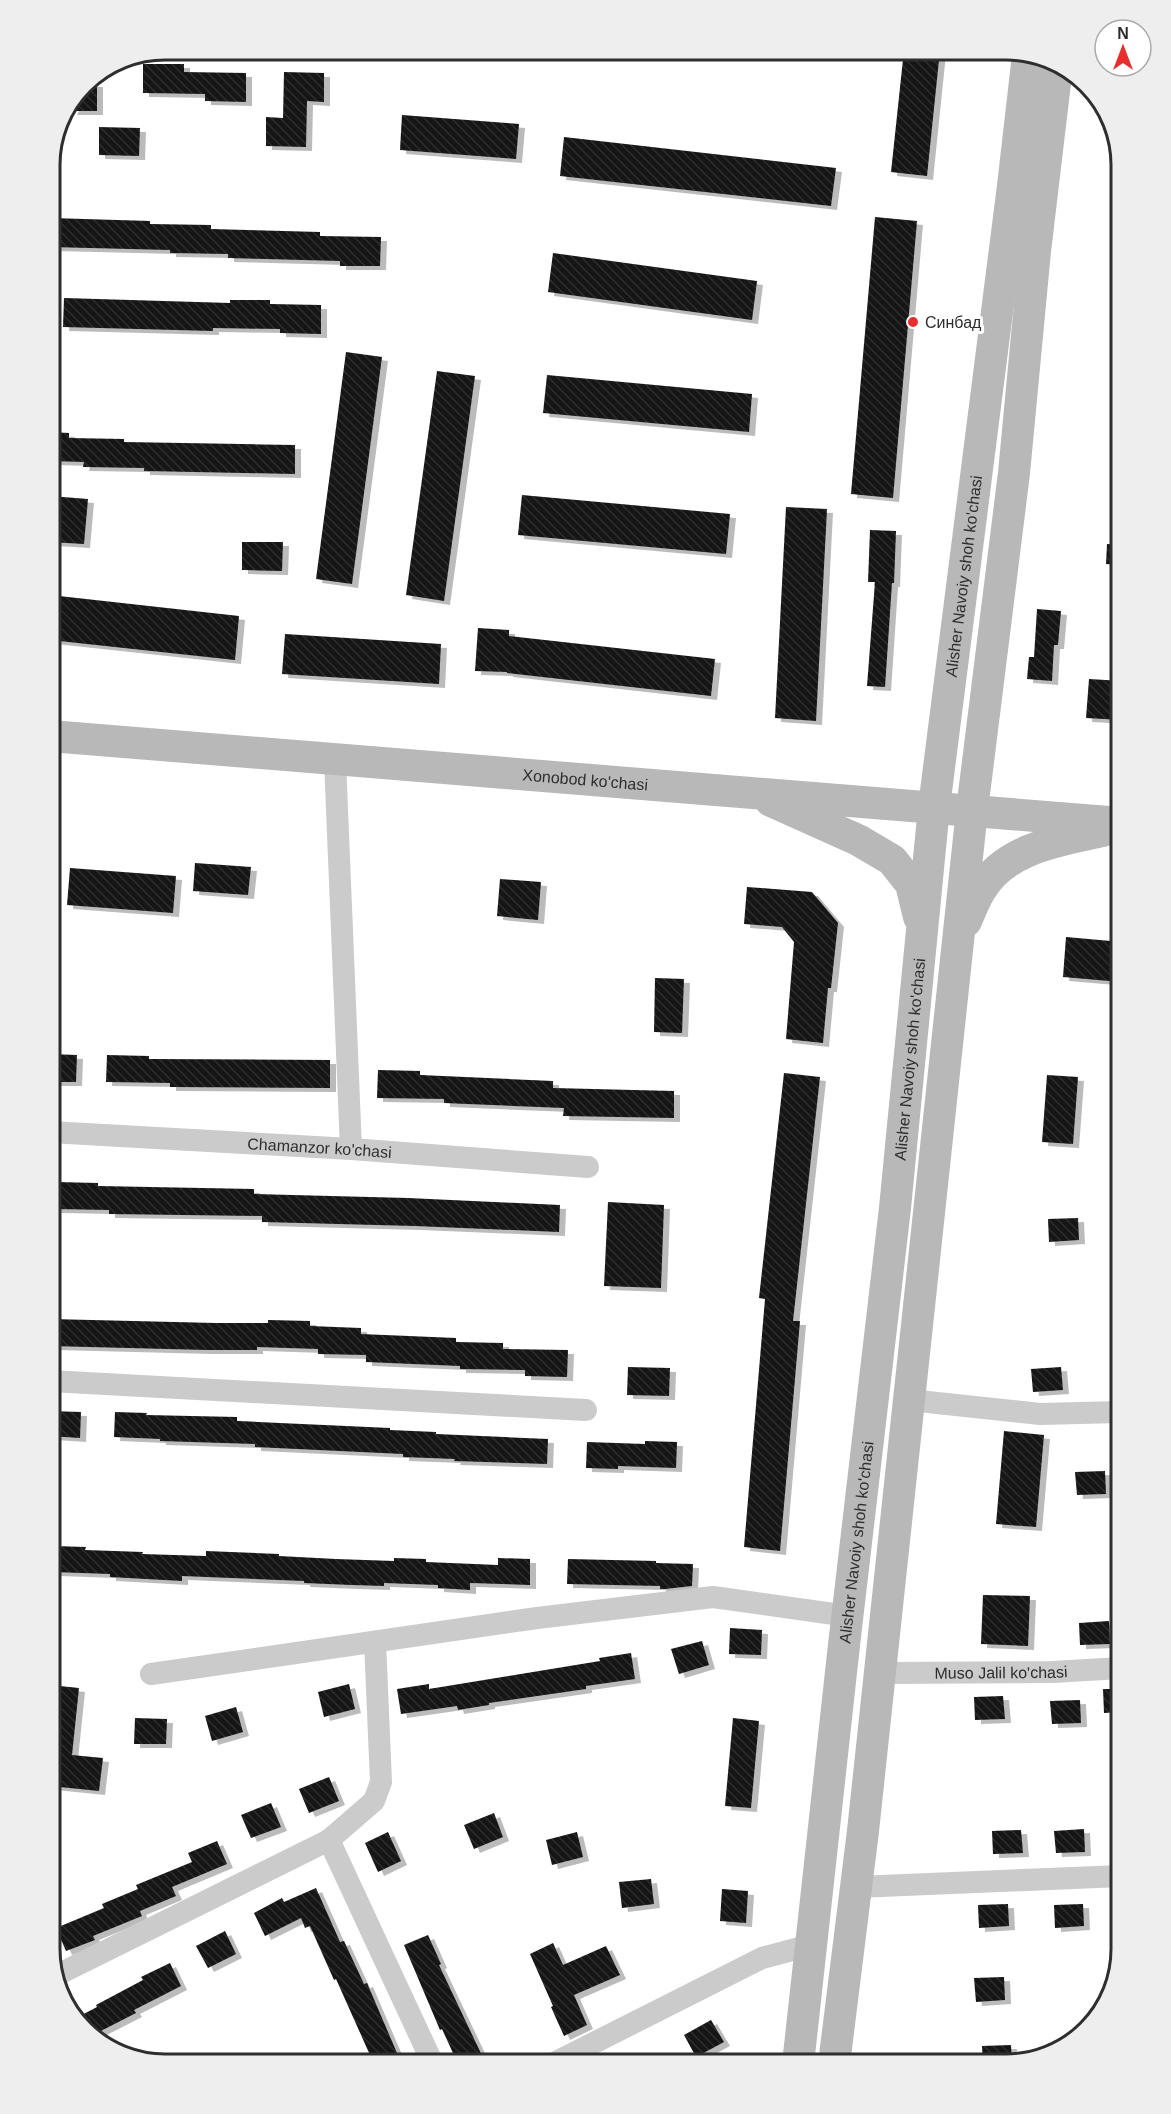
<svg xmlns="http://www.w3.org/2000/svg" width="1171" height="2114" font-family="Arial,sans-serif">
	<defs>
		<pattern id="building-back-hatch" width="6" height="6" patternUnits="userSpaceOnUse" patternTransform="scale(1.5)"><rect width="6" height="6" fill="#151515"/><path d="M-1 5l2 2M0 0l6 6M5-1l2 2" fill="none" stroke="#2f2f2f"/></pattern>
		<filter id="shadow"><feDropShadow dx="6" dy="4" stdDeviation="0" flood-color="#0004"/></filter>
	</defs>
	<rect width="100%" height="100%" fill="#fff"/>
	<path fill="url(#building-back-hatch)" filter="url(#shadow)" d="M904 50H940L927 176 891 172Z
		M143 64H184V72L246 73V102L205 101V94L143 93Z
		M284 72 324 73V102L307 101 306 147 266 146V117L283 118Z
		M84 83H97V111H71Z
		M402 115 519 124 516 159 400 150Z
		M99 127 140 128 139 156 99 155Z
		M564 137 836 168 831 206 560 176Z
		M875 217 917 221 893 498 851 494Z
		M51 218 150 221V224L211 225V229L320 232V236L381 237 380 266H340V261L228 258V254L170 253V250L50 247Z
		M553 253 757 281 752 320 548 292Z
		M64 298 230 303V300H270V304L321 305V334L280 333V329L213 328V331L63 327Z
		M346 352 382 357 352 584 316 579Z
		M437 371 475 376 444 601 406 595Z
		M547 375 752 394 749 432 543 413Z
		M50 432 69 433V438L124 439V442L295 445V474L144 471V468L83 467 84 462 50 461Z
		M522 495 730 514 726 554 518 535Z
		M50 496 88 499 84 544 50 542Z
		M786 507 827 509 816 721 775 718Z
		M870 530 896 531 894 583H892L885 687 867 686 875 582H868Z
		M242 542H283L282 571 242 570Z
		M1107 544 1122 545V565L1106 564Z
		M50 595 239 616 235 660 50 640Z
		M1037 609 1061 611 1058 645H1054L1052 681 1027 679 1029 657H1034Z
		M478 628 509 630V636L715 659 711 696 507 673V672L475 671Z
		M285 634 441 644 439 684 282 674Z
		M1089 679 1122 681V720L1086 718Z
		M195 863 251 867 248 895 193 891Z
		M70 868 176 876 173 913 67 905Z
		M500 879 541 882 538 920 497 916Z
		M747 887 812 892 838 923 831 988H828L823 1043 786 1039 794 942 782 927 744 924Z
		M1066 937 1122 942 1121 982 1063 977Z
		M655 978 684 979 682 1033 654 1032Z
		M50 1054 77 1055 76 1082H50Z
		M107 1055 149 1056V1059L330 1060V1088L170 1087V1083L106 1082Z
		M378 1070 420 1071V1075L553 1081V1088L674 1091V1118L563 1116 564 1108 444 1103V1099L377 1098Z
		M784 1073 820 1077 793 1321H800L780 1551 744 1547 765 1299 759 1298Z
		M1047 1075 1078 1077 1073 1144 1042 1142Z
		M56 1182 98 1183V1186L254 1189V1194L408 1198 560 1205 559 1232 415 1226 262 1222V1216L109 1214V1210L55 1209Z
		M608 1202 664 1205 661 1288 604 1286Z
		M1078 1218 1079 1240 1049 1242 1048 1219Z
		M50 1319 216 1323H268V1320L310 1321V1326L361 1328V1334L456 1338V1342L503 1343V1349L568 1350 567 1377 525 1376V1370L460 1369V1366L366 1362V1355L318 1354V1349L257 1347V1350H207L50 1346Z
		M628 1367 670 1368 669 1396 627 1395Z
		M1061 1367 1063 1390 1033 1392 1031 1369Z
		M50 1411 81 1412 80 1438 50 1436Z
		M115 1412 147 1413 146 1415 237 1417V1421L390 1428V1430L436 1432V1434L548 1439 547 1464 454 1461 455 1459 403 1457V1454L255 1447V1444L160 1441V1439L114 1437Z
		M1004 1431 1044 1435 1036 1527 996 1524Z
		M645 1441 677 1442 676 1468 618 1466V1469L586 1468 587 1442 645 1444Z
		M1105 1471 1106 1494 1077 1495 1075 1472Z
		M54 1546 86 1547 85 1550 143 1552 142 1554 206 1556V1551L279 1554V1556L336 1559 394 1561V1558L426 1559V1562L498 1565V1558L530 1559V1585L470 1583V1590L438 1588V1585L384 1583V1586L352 1585 304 1583V1581L182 1576V1581L110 1577V1574L53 1572Z
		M568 1559 656 1561V1563L693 1564 692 1586 665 1589H660V1586L567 1584Z
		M983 1595 1030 1596 1028 1646 981 1644Z
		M1109 1621 1110 1644 1080 1645 1079 1623Z
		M730 1628 762 1630 761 1655 729 1654Z
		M702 1641 709 1665 679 1674 671 1649Z
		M631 1653 635 1679 586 1686V1689L489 1703V1705L458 1710 457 1706 401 1714 397 1689 429 1684V1689L600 1661 599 1658Z
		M349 1684 355 1709 324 1717 318 1692Z
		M50 1685 79 1688 72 1755 103 1758 99 1791 50 1786Z
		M1103 1689H1121V1712L1104 1713Z
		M1003 1696 1005 1719 975 1720 974 1697Z
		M1080 1700 1081 1723 1052 1724 1050 1701Z
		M236 1707 243 1732 212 1741 205 1716Z
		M135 1718 167 1719 166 1744H134Z
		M733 1718 759 1721 751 1808 725 1806Z
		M329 1777 339 1801 309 1813 299 1789Z
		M271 1803 281 1827 251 1838 241 1815Z
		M494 1813 503 1837 474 1849 464 1825Z
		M1084 1829 1085 1852 1056 1853 1054 1831Z
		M1021 1830 1023 1853 993 1854 992 1831Z
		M388 1832 401 1861 378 1872 365 1843Z
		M577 1832 583 1857 552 1865 546 1840Z
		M217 1841 227 1864 172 1887 176 1896 140 1911 142 1916 93 1936 95 1940 66 1951 56 1928 104 1908 102 1904 138 1889 136 1885 192 1862 188 1853Z
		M651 1879 654 1904 622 1908 619 1882Z
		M316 1888 340 1942 344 1941 364 1984 367 1983 397 2053 374 2064 336 1979 334 1980 310 1926 305 1928 301 1918 265 1936 254 1913 282 1898 284 1902Z
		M722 1889 748 1891 746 1923 720 1921Z
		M1008 1904 1009 1926 979 1928 978 1905Z
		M1083 1904 1084 1926 1055 1928 1054 1905Z
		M225 1931 236 1954 208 1968 196 1946Z
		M428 1935 441 1964 439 1965 486 2064H458L442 2029 440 2030 404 1945Z
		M553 1943 563 1965 606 1946 620 1975 574 1995 587 2025 564 2036 551 2007 553 2006 530 1954Z
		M170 1963 181 1986 134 2010 136 2013 93 2035 78 2017 97 2007 96 2005 143 1980 141 1977Z
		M1004 1977 1005 2000 976 2002 974 1978Z
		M711 2020 724 2042 696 2057 684 2035Z
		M1011 2045 1012 2063 983 2064 982 2046Z"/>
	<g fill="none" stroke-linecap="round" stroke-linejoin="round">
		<g stroke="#cbcbcb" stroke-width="22">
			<path d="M335 761 351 1149"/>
			<path id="s1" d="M50 1132 351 1149 588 1167"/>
			<path d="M50 1381 586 1410"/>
			<path d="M909 1400 1040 1414 1121 1412"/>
			<path id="s2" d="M879 1673 1053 1672 1121 1668"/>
			<path d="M151 1674 537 1618 713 1597 848 1616"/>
			<path d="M329 1840 433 2064"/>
			<path d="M857 1887 1121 1876"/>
			<path d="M55 1976 329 1840 374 1801 381 1782 375 1642"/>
			<path d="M552 2064 762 1958 811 1945"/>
		</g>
		<g stroke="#b8b8b8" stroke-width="32">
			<path id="s3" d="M50 736 1121 823"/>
			<path d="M771 801 858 840 892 860 911 884 919 917"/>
			<path d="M966 921C970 912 974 901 980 891 1005 848 1058 841 1103 831"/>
			<path id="s4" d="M798 2064 844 1645 895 1208 934 807 1013 186 1028 55"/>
			<path d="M834 2064 863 1831 972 810 1014 473 1035 251 1057 66"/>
		</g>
	</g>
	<circle fill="#e82d2d" stroke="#fff" stroke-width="2" cx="913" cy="322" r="6"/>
	<g text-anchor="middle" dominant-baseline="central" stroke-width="6" stroke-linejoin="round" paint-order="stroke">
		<g font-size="16" fill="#2e2e2e" stroke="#fff" text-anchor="start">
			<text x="925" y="322">Синбад</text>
		</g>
		<g font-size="16" fill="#2e2e2e" stroke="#fff">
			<text stroke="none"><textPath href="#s4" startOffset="1497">Alisher Navoiy shoh ko'chasi</textPath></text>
			<text stroke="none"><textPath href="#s3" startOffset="537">Xonobod ko'chasi</textPath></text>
			<text stroke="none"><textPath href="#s4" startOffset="1011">Alisher Navoiy shoh ko'chasi</textPath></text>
			<text stroke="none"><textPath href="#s1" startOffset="270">Chamanzor ko'chasi</textPath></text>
			<text stroke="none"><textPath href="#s4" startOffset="525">Alisher Navoiy shoh ko'chasi</textPath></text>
			<text stroke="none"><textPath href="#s2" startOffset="122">Muso Jalil ko'chasi</textPath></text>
		</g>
	</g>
	<path d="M0 0H1171V2114H0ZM165 60H1006A105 105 0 0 1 1111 165V1949A105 105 0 0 1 1006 2054H165A105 105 0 0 1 60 1949V165A105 105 0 0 1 165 60Z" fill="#eee" fill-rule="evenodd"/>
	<path fill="none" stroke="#2e2e2e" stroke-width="3" d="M165 60H1006A105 105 0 0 1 1111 165V1949A105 105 0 0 1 1006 2054H165A105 105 0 0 1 60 1949V165A105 105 0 0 1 165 60Z"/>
	<g transform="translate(1123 48)"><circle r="28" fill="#ffffff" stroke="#ababab" stroke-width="1.5"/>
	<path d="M0-4.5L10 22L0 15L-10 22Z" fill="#e82d2d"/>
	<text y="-9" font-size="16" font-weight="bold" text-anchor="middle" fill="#2e2e2e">N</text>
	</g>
</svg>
